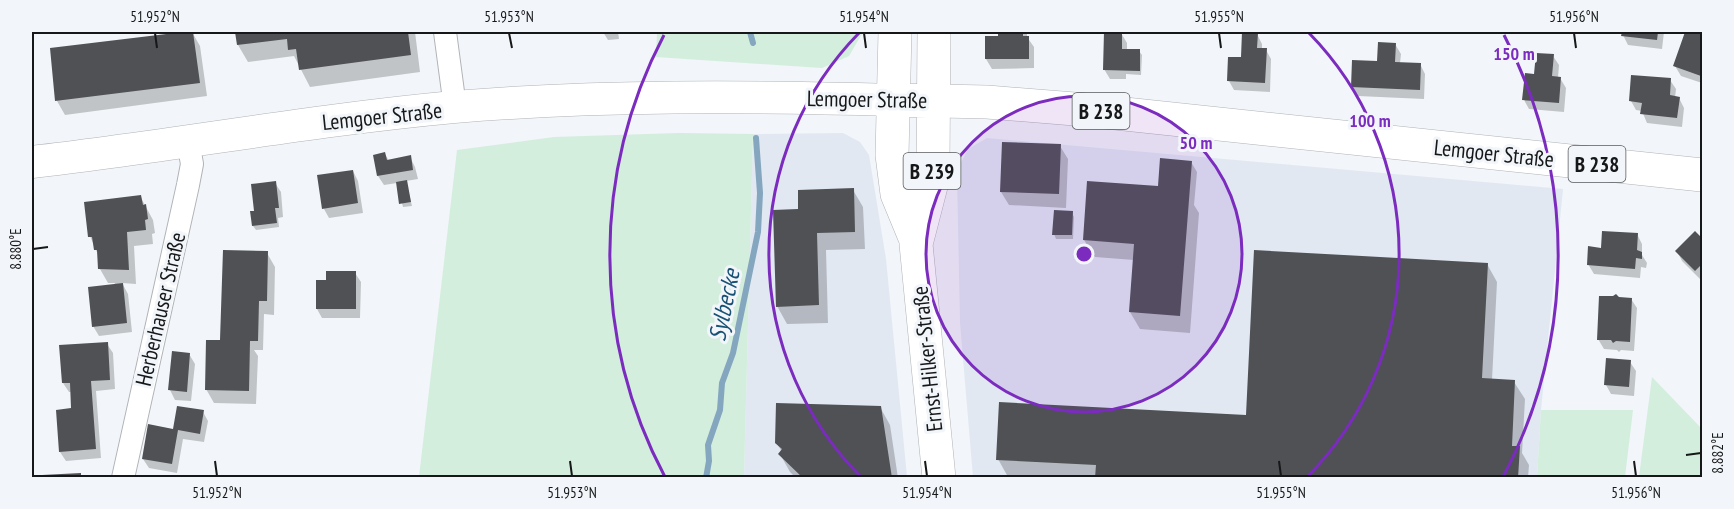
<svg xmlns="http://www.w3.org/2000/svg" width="1734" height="509" font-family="'PT Sans Narrow',sans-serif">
	<rect width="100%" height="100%" fill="#f2f5f9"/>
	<path fill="#e1e8f2" d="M843 133 860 142 869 155 886 259 907 477 744 478 753 134Z
		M987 138 1563 189 1541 410 1537 477H973L960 323 957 179 959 166 968 149Z"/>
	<path fill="#d3eedd" d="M657 32H863L849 56 822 68 656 57Z
		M679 133 753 134 744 477H419L457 150 554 137Z
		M1652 377 1702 429V477H1639Z
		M1541 410H1633L1625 477H1537Z"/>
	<path fill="#0003" d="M192 32 200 46 207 96 65 115 57 101 51 49Z
		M237 32H415L420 72 310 87 294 56 248 62 238 45Z
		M603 32H618L619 39 608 40Z
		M1000 32H1027V37L1034 47V68L992 69 986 59 1000 38Z
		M1623 32H1664L1662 49 1628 45 1623 35Z
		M1686 32H1702V83L1681 76 1675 66Z
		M1121 33 1127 43V50L1139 51 1142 55 1141 75 1126 74V79H1110L1104 69Z
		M1257 34 1262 44V50H1266L1271 59 1270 92 1234 90 1229 81Z
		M1395 44 1401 54 1400 63 1420 64 1425 74 1424 99 1358 96 1352 87Z
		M1553 56 1559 65 1558 78H1560L1566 88 1564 112 1529 109 1524 100 1535 76Z
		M1670 80 1676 89 1675 98H1679L1684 108 1682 127 1647 123 1642 111 1636 110 1631 101Z
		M1060 146 1068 159 1066 208 1009 205 1001 192Z
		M385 154 389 161 410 157 415 167 418 179 406 181 412 206 403 207 397 183 384 185 378 176Z
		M1191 162 1197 172 1194 205 1199 213 1190 333 1140 329 1130 312 1134 260 1095 257 1084 240Z
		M353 171 358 181 363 213 329 218 324 209Z
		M275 183 281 192 283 217 278 218 279 227 256 230 253 226 257 212Z
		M853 190 863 207 865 249 826 250 828 323 787 324 777 306 800 211Z
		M140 196 153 220 155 233 152 234 153 244 134 246 136 284 122 283 128 294 132 332 99 336 93 326 115 283H108L100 269 99 257 90 236Z
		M1072 213 1074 217 1073 239H1056L1054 234Z
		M1637 234 1642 244V255L1647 263 1646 268 1641 267 1640 278 1594 274 1588 264 1602 249Z
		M1702 238V279L1701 280 1682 261 1677 251Z
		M267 253 275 267 274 315 264 314 263 350H254L258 356 256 404 214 403 206 389 222 342Z
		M1487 264 1497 282 1492 380 1514 382 1525 399 1522 453 1529 465 1528 478H1022L1008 477 998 459 1247 417Z
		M355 273 361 282 360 318H322L317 309Z
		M1618 298 1631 299 1637 308 1634 351 1621 350 1619 352 1617 350 1604 349 1598 339Z
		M107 344 113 353 115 389 96 391 101 458 66 461 60 452 73 410 72 392H69L63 383Z
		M189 354 195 364 191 401 175 400 170 390Z
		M1630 362 1636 371 1634 396 1611 394 1606 385Z
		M880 407 890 425 898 478H796L790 472 780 454 782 452 776 442Z
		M203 412 208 421 204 442 183 439 177 473 149 468 143 459 175 431Z"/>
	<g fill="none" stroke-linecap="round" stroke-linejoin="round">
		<path stroke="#85a6bf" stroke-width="6" d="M750 32 753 43
			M706 478 709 461 708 445 720 410 722 383 733 353 758 232 760 193 756 138"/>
	</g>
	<path fill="#4f5155" d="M183 32H193L200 83 55 101 50 48Z
		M235 32H408L411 55 299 70 296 49 288 50 287 39 237 45Z
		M998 32H1023V36H1029V59H985V36H998Z
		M1104 32H1122V49H1140V71L1103 70Z
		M1242 32 1258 33 1257 48H1267L1265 83 1227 81 1228 57H1241Z
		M1622 32H1658L1657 40 1621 36Z
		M1685 32H1702L1701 76 1673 66Z
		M1378 42 1396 43 1395 62 1421 63 1420 90 1351 87 1352 60 1377 61Z
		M1536 53 1554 54 1552 76 1561 77 1559 103 1522 100 1525 73 1534 74Z
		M1631 75 1671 78 1670 95 1680 97 1677 118 1640 114 1642 103 1629 101Z
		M1002 142 1061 144 1059 194 1000 192Z
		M385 152 387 160 411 155 413 170 377 176 373 155Z
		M1160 158 1192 161 1180 316 1129 312 1134 244 1083 240 1087 181 1158 186Z
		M353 170 358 203 322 209 317 175Z
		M407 180 411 202 399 204 396 182Z
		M276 181 279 208H275L277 223 252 226 250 211H254L251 184Z
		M854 188 855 232 817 233 819 305 776 307 773 210 798 209V190Z
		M141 195 143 205 146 204 148 219 145 220 146 230 127 232 129 270 98 269 97 250H94L92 237H88L84 202Z
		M1054 210 1073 211 1072 235H1052Z
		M1602 231 1638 233 1637 250 1642 252V259L1636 258 1635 269 1587 265 1588 246 1601 248Z
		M1695 231 1701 237 1702 236V264L1695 271 1675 251Z
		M223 250 268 251 267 301H259L258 341H250L249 391 205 390 206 340H220Z
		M1254 250 1488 263 1482 378 1515 380 1512 446H1520L1518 478H1095L1096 465 996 460 999 402 1246 415Z
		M326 271H356V309H316V280H326Z
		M123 283 127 323 92 327 88 287Z
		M1616 294 1619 297 1632 298 1630 342 1616 341 1613 343 1611 340H1597L1599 296H1613Z
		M108 342 110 380 91 381 96 449 59 452 56 410 71 408 70 383H62L59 345Z
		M172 351 190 353 187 392 168 390Z
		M1606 358 1631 360 1629 387 1604 385Z
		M776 403 881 406 892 478H803L778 454 782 449 775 443Z
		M177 406 204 410 200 434 178 430 172 464 142 459 148 424 173 429Z
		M81 473V478H43L42 475Z"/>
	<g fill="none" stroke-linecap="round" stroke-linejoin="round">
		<g stroke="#b0b3b6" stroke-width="24">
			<path id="street" d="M445 32 455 107
				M123 478 188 185 192 164 188 141"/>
		</g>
		<g stroke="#b0b3b6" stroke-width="33">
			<path id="secondary" d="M32 162C173 146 312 120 454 107 600 95 747 96 893 100"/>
		</g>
		<g stroke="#b0b3b6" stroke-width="34">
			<path id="primary" d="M895 32 892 155 897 194 916 240
				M934 32 933 166 931 186 916 244 939 478
				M893 100 987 102 1087 110 1702 175"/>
		</g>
		<use href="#street" stroke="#fff" stroke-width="22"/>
		<use href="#secondary" stroke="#fff" stroke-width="32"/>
		<use href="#primary" stroke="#fff" stroke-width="33"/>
	</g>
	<path fill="none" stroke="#161718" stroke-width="2" d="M155 33 157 48M509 33 512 48M864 33 866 48M1219 33 1221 48M1574 33 1576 48M33 249 48 247M1686 455 1701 453M215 461 217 476M570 461 572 476M925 461 927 476M1279 461 1281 476M1634 461 1636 476"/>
	<circle cx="1084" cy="254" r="158" fill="#7b2cbf" fill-opacity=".12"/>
	<g fill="none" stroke="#7b2cbf" stroke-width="3">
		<circle cx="1084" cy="254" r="158"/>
		<path d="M861 477A316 316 0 0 1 859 33M1309 33A316 316 0 0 1 1307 477"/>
		<path d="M665 477A474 474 0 0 1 664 35M1504 35A474 474 0 0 1 1503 477"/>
	</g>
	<g text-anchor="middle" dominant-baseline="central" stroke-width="6" stroke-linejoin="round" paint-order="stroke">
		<g fill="#f2f5f9" stroke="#585a5c" stroke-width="1.5">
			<rect x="1072.5" y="93" width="57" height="36" rx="4.5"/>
			<rect x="1568.5" y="146" width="57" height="36" rx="4.5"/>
			<rect x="903.5" y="153" width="57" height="36" rx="4.5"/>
		</g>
		<g font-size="21" font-weight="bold" fill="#161718">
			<text x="1101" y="111">B 238</text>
			<text x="1597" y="164">B 238</text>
			<text x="932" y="171">B 239</text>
		</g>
		<g font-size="22" fill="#161718" stroke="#f2f5f9">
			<text transform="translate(867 99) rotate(1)">Lemgoer Straße</text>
			<text transform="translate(382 116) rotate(-6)">Lemgoer Straße</text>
			<text transform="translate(1494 153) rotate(6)">Lemgoer Straße</text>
			<text transform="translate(160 309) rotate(-77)">Herberhauser Straße</text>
			<text transform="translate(927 359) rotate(-96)">Ernst-Hilker-Straße</text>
		</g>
		<g font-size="24" font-style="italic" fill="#195174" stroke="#f2f5f9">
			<text transform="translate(724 305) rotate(-78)">Sylbecke</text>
		</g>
	</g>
	<circle cx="1084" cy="254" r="9" fill="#7b2cbf" stroke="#f2f5f9" stroke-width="3"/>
	<g font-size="18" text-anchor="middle" font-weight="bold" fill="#7b2cbf" stroke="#f2f5f9" stroke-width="6" stroke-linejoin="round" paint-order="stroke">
		<text x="1514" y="60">150 m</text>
		<text x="1370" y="127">100 m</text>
		<text x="1196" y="149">50 m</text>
	</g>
	<rect width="1734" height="509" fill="none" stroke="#f2f5f9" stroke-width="66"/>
	<rect x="33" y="33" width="1668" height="443" fill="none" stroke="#161718" stroke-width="2"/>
	<g font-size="15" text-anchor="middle" fill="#161718">
		<text x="155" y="22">51.952°N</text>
		<text x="509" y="22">51.953°N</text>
		<text x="864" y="22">51.954°N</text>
		<text x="1219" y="22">51.955°N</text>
		<text x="1574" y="22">51.956°N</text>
		<text transform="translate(16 249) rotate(-90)" y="5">8.880°E</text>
		<text transform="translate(1718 453) rotate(-90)" y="5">8.882°E</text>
		<text x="217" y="498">51.952°N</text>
		<text x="572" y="498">51.953°N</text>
		<text x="927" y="498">51.954°N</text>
		<text x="1281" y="498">51.955°N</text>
		<text x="1636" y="498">51.956°N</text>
	</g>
</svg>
